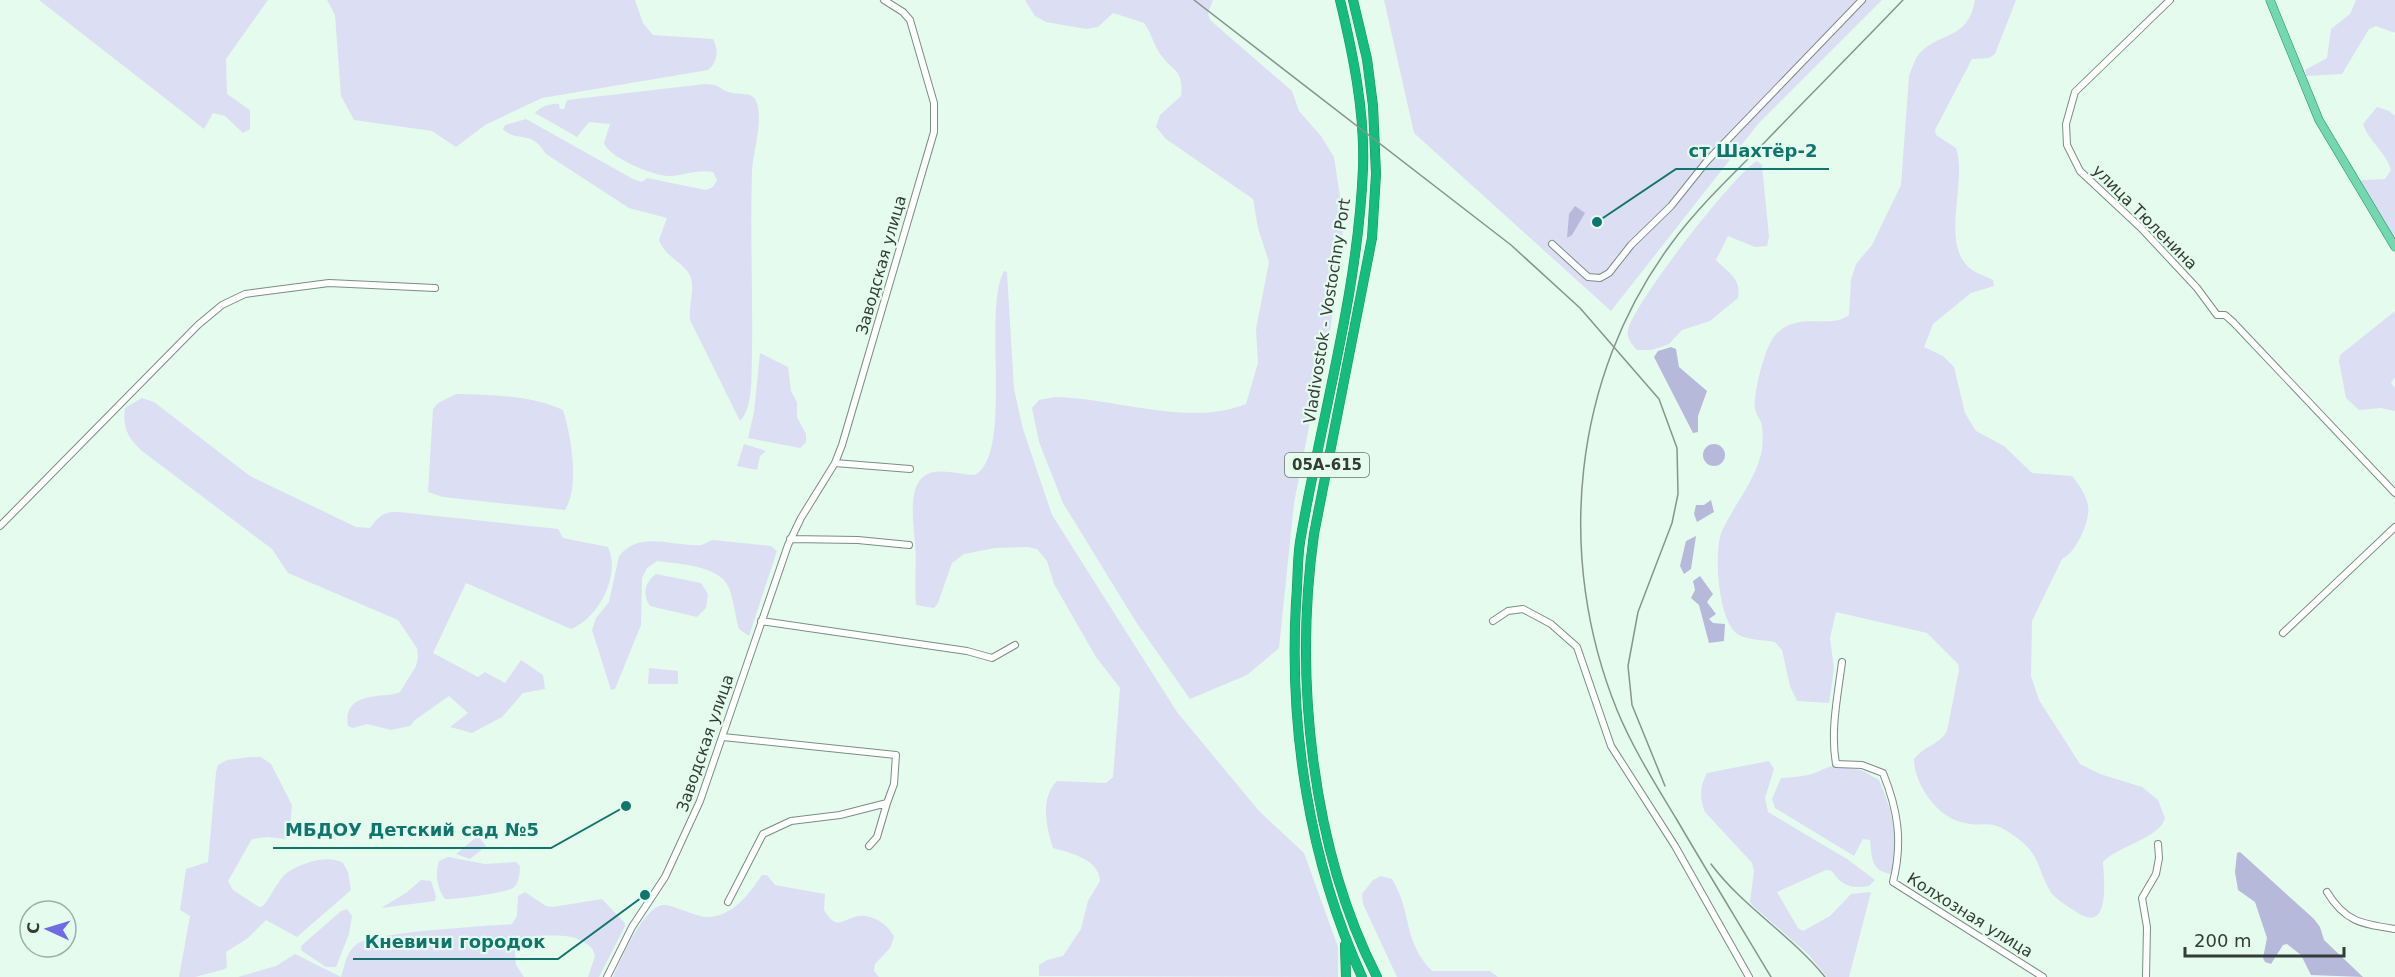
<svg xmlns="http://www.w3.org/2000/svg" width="2395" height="977" font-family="'DejaVu Sans',sans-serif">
	<rect width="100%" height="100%" fill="#e5fbee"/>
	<path fill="#dcdef3" d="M39 0H268L226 59 227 94 250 110V129L243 133 225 116 213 113 204 129 184 113Z
		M327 0H635L643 23 653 35 713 39C719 51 718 61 708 70L542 98 485 125 456 147 432 131 354 120 341 96 335 15Z
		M1025 0H1213L1208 13 1210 20 1292 91 1299 111 1321 136 1334 157 1344 223 1328 349 1310 422 1294 503 1279 648 1247 675 1190 699 1136 622 1063 503 1039 442 1032 408 1039 400 1055 397C1114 398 1190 427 1246 404L1258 363 1256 329 1269 262 1258 228 1253 199 1166 139 1156 127 1160 115 1181 96C1184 67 1171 72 1159 52 1153 43 1151 32 1144 23L1113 13 1098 27 1086 29 1046 22 1035 16Z
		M1384 0H1882L1758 124 1611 311 1414 133Z
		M1975 0H2016L1995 54 1989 58 1972 59 1935 130 1936 135 1956 148C1967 180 1943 236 1965 263 1972 273 1984 275 1993 280L1994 286 1971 293 1933 324 1924 347 1943 356 1954 367 1965 413 1976 431 2004 446 2032 473 2072 476C2079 484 2086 495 2088 505 2091 520 2076 553 2062 559L2032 621 2031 676 2039 700 2080 764 2100 774 2142 787 2158 800 2165 818C2160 838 2118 846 2103 862 2104 880 2111 937 2075 911 2067 906 2055 899 2050 891 2036 866 2041 854 2013 835 1987 817 1985 829 1961 822 1936 816 1914 783 1914 759 1924 746 1939 745 1947 731L1959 670 1958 664 1927 633 1836 612 1830 638 1834 669 1829 703 1797 701 1790 686 1782 650 1775 642C1765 640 1748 640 1739 635 1718 624 1713 551 1722 531 1733 507 1753 483 1760 458 1763 450 1763 435 1762 426 1761 420 1756 415 1755 409 1753 394 1764 351 1773 338 1796 308 1828 331 1849 315L1851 280 1856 264 1872 245 1901 185 1909 76C1912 69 1914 60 1919 54 1940 31 1968 41 1975 0Z
		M2356 0H2395V33L2376 26 2369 29 2342 74 2306 76 2305 70 2327 58 2331 29 2350 14Z
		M705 84C723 85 718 89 729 92 739 96 753 90 757 103 763 124 753 151 752 171 750 232 753 293 752 354 751 373 754 407 740 421L690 320C688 306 697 284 688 272 679 260 665 256 659 240L667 218 629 208 546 154C531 128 515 143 503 129L505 125 526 119 633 179 642 182 647 178 706 190 713 187 717 180 713 172C698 169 685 175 670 176 655 177 608 157 604 143L610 124 589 122 577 137 535 113C540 107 551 103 559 104L560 109H564L567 100Z
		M2377 107 2389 111 2395 116V241L2360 184 2363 180 2385 179 2391 170C2386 152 2369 142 2363 124Z
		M1757 161 1762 165 1769 237 1767 246 1755 247 1728 236 1716 260C1727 272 1742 278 1738 298L1710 321 1682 330 1669 344 1652 350H1637C1632 344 1626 338 1628 330 1633 304 1734 174 1757 161Z
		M1004 271 1007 272 1014 389 1023 429 1052 515 1177 712 1259 811 1304 853 1338 947V977L1039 976V965L1047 960 1063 956 1081 929 1088 901 1100 881C1099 859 1071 853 1053 848 1046 826 1040 798 1057 781L1106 783 1113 777 1120 688 1096 657 1054 584 1047 561 1037 549 1027 547 995 548 964 554 952 563 938 603 934 608 916 605C914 584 917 564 915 544 914 526 906 483 928 474 940 468 962 475 975 475 1014 453 982 311 1004 271Z
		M2395 311V377L2391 383 2395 388V411L2381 408 2359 410 2346 398 2339 361 2340 355Z
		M760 353 788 367 791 391 797 402V417L806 434V442L800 448 748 438 754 412Z
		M456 394C490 395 531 395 563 410 571 435 580 487 565 510L443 497 428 492 433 409 438 403Z
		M142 398 154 402 250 476 356 527 370 528C379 516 383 511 399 512L558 529 563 538 608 547C621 575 599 618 571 629L466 583 433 653 478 677 485 672 505 683 521 660 543 675 545 689 523 693 502 717 472 733 450 727 468 713 449 696 415 720 410 726 391 730 367 724 353 728 348 726C342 689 387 699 400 692L416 666 418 657 417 648 398 620 288 573 272 549 142 451C128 438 122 427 125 408Z
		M744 444 766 451 760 456 757 470 737 466Z
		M713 540 771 546 777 551 749 636 739 629C735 616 734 601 729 588 720 565 678 564 657 561L647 568 642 578 641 625 615 689 611 690 592 630 596 618 609 602 619 556C640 530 672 547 701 545 706 544 708 541 713 540Z
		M656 574 701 583 708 594 706 608 697 617 650 606C642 594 645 582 656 574Z
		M649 668 678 671V684H648Z
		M250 757H261L271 764 292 805 289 836 285 839 267 837 252 839 228 881 233 890 259 907 263 906C271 897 278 879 288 872 302 863 328 854 343 863L348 872 351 890 297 937 266 920 248 938 226 952 227 967 225 969 195 977H179L190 916 180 910 186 869 208 862 216 772 218 765 227 760Z
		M1769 761 1774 769 1765 798 1768 812 1847 859 1875 880 1869 886C1851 889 1842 886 1832 871L1826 870 1777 892 1798 928 1803 931 1830 916 1851 894 1871 892 1849 977H1827L1808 954 1753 906 1750 902 1754 871 1752 863 1705 812C1699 797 1700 786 1707 773Z
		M1835 766 1861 770 1879 780C1892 809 1900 842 1891 874 1870 871 1872 856 1870 840L1863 839 1854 856 1775 808 1772 799 1781 778C1792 777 1801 777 1812 774 1821 771 1825 767 1835 766Z
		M478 836 486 846 470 859 456 854Z
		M448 857 485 864 516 862 520 866C520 873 519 884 513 888 505 893 455 900 445 899 437 888 435 874 439 861Z
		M762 875H767L775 885 825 894 824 910C838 932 841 919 859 916 872 914 889 925 894 937L890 948 875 964 874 971 879 977H613C621 959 639 917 657 907 664 903 671 906 679 909 687 911 697 916 705 917 732 918 749 894 762 875Z
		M1381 876 1392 879C1413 914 1402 940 1432 971H1490L1498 977H1397L1363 904 1362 894 1373 880Z
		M421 880 431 881 436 896 435 901 381 908 406 893Z
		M525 892 546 906 553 907 602 899 624 922 625 926 599 977H588L595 956 592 948C587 944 581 940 575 938 563 934 525 935 514 941L516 965 524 977H238L276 966 295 954 341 977C345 965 346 952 357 944 372 932 485 926 512 924L517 916 518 896Z
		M347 909 352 916 349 934 336 967H326L302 951 301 946 341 911Z"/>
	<path fill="#b6b9d9" d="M1575 206 1585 213 1572 235 1567 238 1569 214Z
		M1671 347 1676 349 1679 367 1707 391 1698 416V432L1693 433 1654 357 1658 351Z
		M1703 455a11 11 0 1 1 22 0a11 11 0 1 1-22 0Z
		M1711 500 1714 512 1697 522 1694 514 1696 505H1704Z
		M1696 536 1691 569 1684 574 1680 566 1686 541Z
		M1700 576 1713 594 1707 602 1716 614 1709 619 1713 623 1725 624 1724 641 1709 643 1699 605 1691 598 1695 590 1693 581Z
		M2240 852 2314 919 2320 927 2324 940 2363 977 2311 975 2301 955 2287 944 2283 945 2271 964 2265 962 2263 958 2267 938 2255 902 2238 890 2235 872 2237 853Z"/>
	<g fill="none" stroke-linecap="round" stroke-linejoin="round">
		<g stroke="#7a8e83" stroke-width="8">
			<path id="minor" d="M2170 0 2075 92 2066 124 2067 145 2080 171 2141 228 2197 288 2217 315H2225L2233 322 2395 493
				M1552 244 1588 277 1600 278 1609 273 1631 245 1671 206 1707 161 1862 0
				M835 463 910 469
				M0 526 198 325 222 305 245 294 329 283 435 288
				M790 539 858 540 909 545
				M761 621 967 651 992 658 1015 645
				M1493 621 1508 611 1523 609 1551 624 1577 647 1611 746 1675 846 1749 977
				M2283 633 2395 527
				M1842 662C1838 694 1830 731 1836 764L1862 765 1883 773C1898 810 1903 842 1893 882L2043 977
				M723 737 896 755 894 784 887 803 840 815 791 821 763 834 728 902
				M869 846 877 837 887 803
				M2327 892C2345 922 2362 924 2395 929
				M607 977 632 927 665 877 700 801 788 545 801 518 835 463 842 445 934 132V103L910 20 903 12 884 0
				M2146 977 2147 927 2142 898 2156 874 2159 858 2158 844"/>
		</g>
		<g stroke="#209064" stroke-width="9">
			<path id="major" d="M2270 0 2319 120 2395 247"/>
		</g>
		<g stroke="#209064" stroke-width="10">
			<path id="highway" d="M1340 0C1353 54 1365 112 1363 168 1358 294 1321 418 1300 542 1297 562 1298 582 1296 602 1289 729 1309 861 1362 977
				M1353 0 1367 59 1373 106 1376 174 1372 238 1314 534C1294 676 1311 848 1377 977
				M1345 945 1346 977"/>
		</g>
		<use href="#minor" stroke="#fff" stroke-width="6"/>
		<use href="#major" stroke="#73d7b0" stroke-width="8"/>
		<use href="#highway" stroke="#15bd7c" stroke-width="9"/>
		<path stroke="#86958d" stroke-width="1.5" d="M1194 0 1511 245 1580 308 1659 399 1677 448 1678 494 1672 523 1638 612 1628 666 1632 705 1665 786
			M1711 864C1743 907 1791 935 1825 977
			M1771 977C1740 925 1708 873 1677 820 1656 785 1633 749 1617 710 1555 557 1572 378 1671 244 1698 207 1732 175 1764 143 1810 95 1857 48 1903 0"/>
	</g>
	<g text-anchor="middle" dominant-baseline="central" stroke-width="4.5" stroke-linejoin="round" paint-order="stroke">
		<rect fill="#e5fbee" stroke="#68756e" stroke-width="1.5" x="1285" y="453" width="84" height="24" rx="4.5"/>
		<g font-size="15" font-weight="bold" fill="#333c37">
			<text x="1327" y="465">05А-615</text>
		</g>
		<g font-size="16" fill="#333c37" stroke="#e5fbee">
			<text transform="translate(2145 217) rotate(45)">улица Тюленина</text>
			<text transform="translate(881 265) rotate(-74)">Заводская улица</text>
			<text transform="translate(1327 311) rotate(-81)">Vladivostok - Vostochny Port</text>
			<text transform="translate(705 743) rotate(-71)">Заводская улица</text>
			<text transform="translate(1970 915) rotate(32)">Колхозная улица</text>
		</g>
	</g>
	<path fill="none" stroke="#0f766e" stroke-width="2" d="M1597 222L1676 169H1829M626 806L551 848H273M645 895L558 959H353"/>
	<g fill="#0f766e" stroke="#e5fbee" stroke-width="2">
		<circle cx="1597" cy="222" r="6"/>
		<circle cx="626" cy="806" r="6"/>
		<circle cx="645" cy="895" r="6"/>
	</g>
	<g font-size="18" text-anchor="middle" font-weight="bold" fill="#0f766e" stroke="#e5fbee" stroke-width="4.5" stroke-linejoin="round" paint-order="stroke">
		<text x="1753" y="157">ст Шахтёр-2</text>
		<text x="412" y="836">МБДОУ Детский сад №5</text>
		<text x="455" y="948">Кневичи городок</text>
	</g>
	<g transform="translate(48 929) rotate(274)"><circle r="28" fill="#e5fbee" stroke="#9eafa5" stroke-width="1.5"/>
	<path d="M0-4.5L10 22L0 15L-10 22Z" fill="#706ae4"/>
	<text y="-9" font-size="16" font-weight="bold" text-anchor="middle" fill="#333c37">С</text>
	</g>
	<path d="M2185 947v9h159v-9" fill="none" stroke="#333c37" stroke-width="3"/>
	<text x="2194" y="947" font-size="18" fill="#333c37" stroke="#e5fbee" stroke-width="4.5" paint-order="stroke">200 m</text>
</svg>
